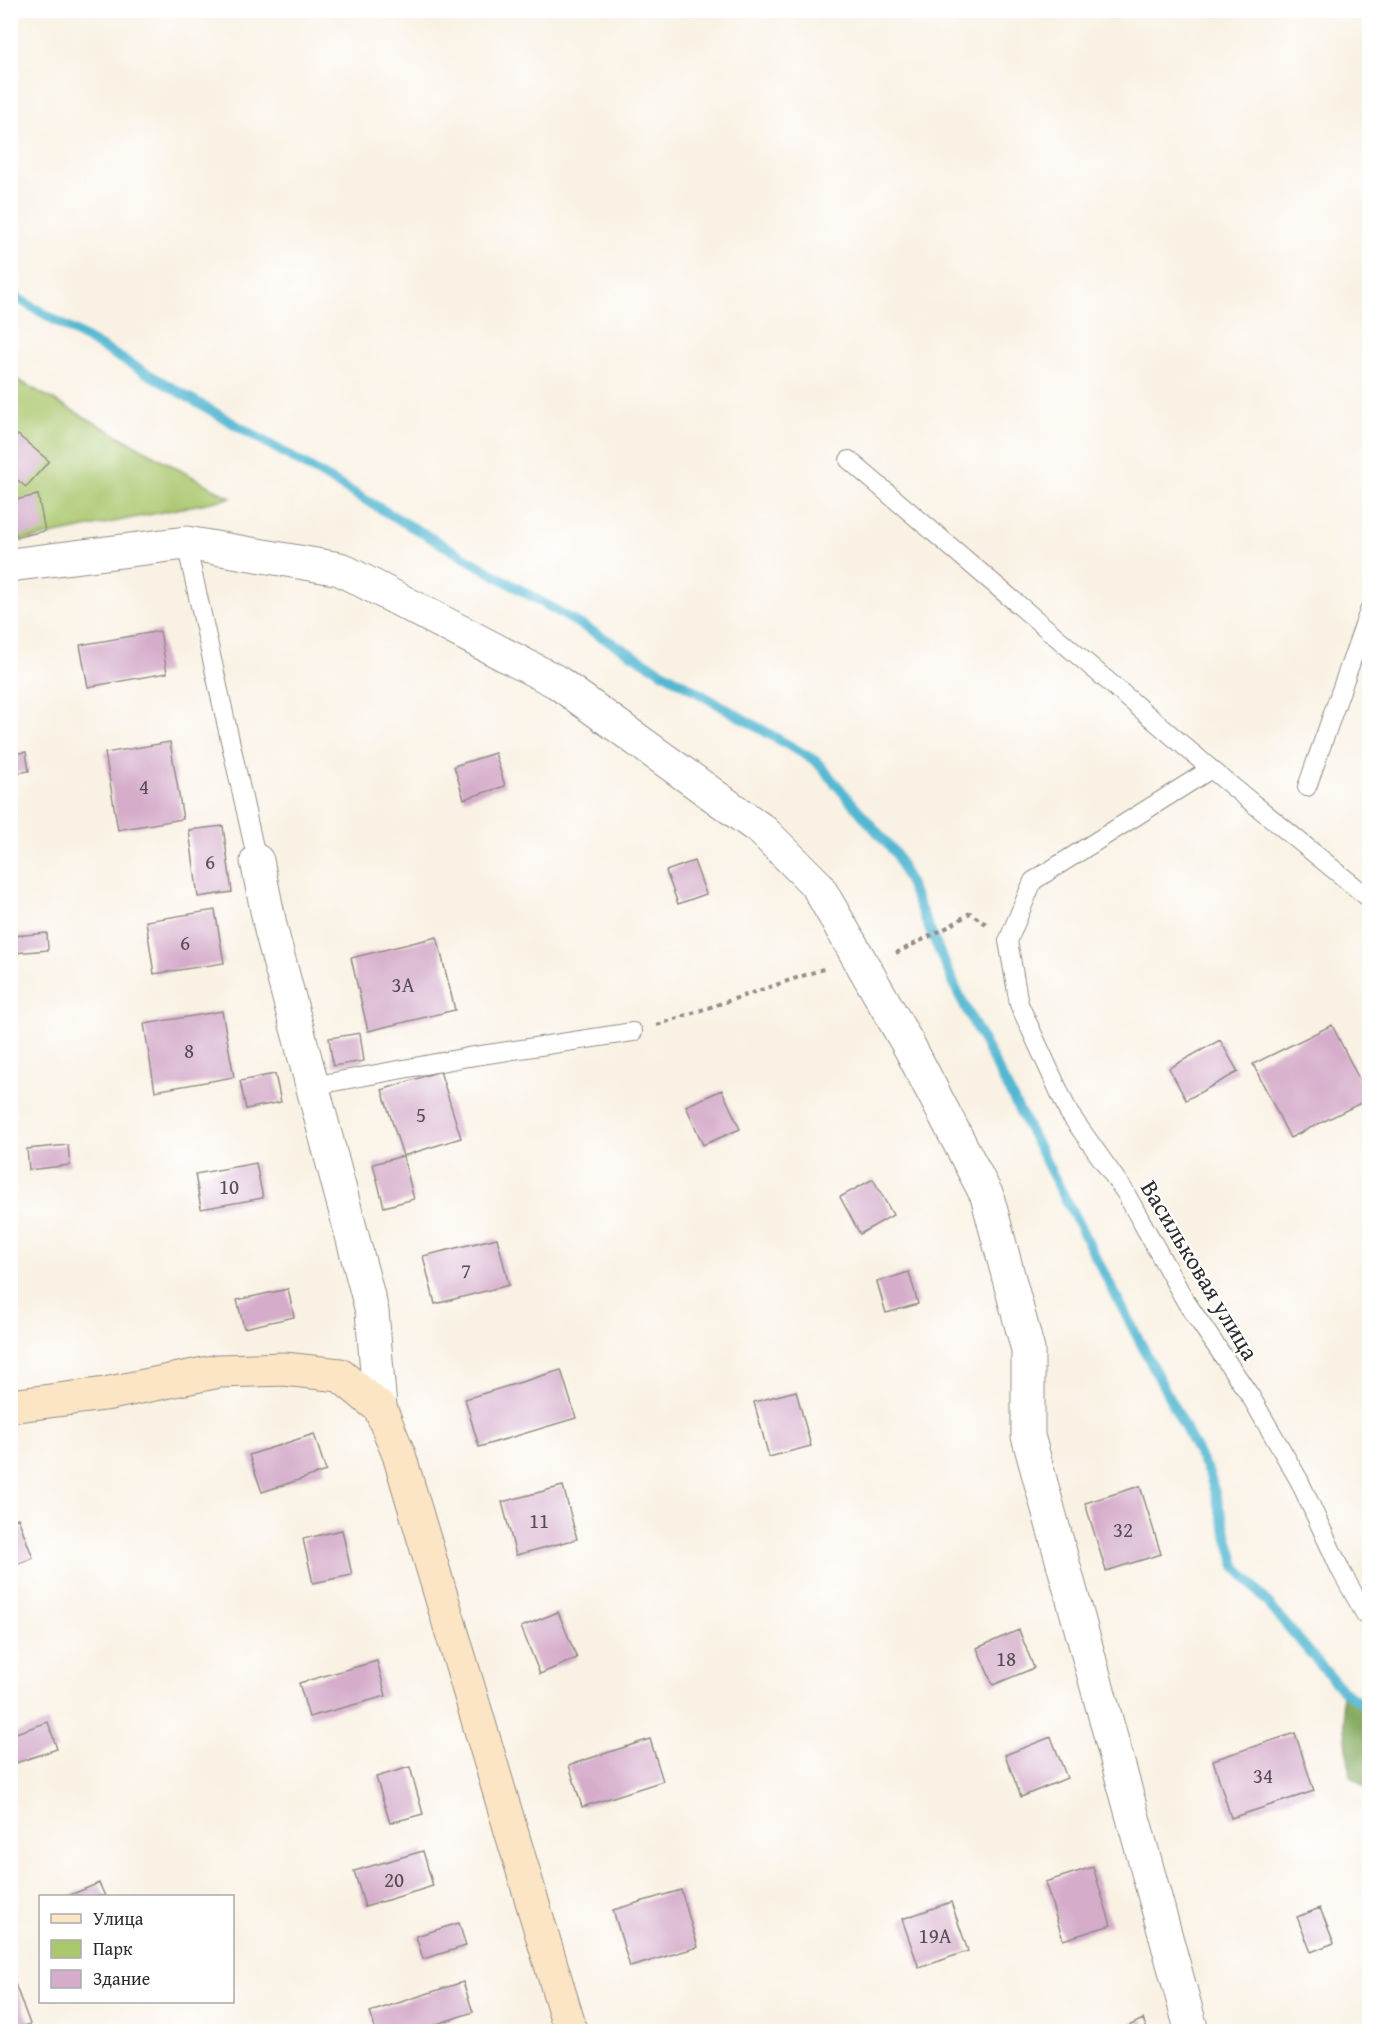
<svg xmlns="http://www.w3.org/2000/svg" width="1380" height="2042" font-family="'Gentium Book Plus',serif">
	<rect width="100%" height="100%" fill="#fff"/>
	<filter id="ink" filterUnits="userSpaceOnUse"><feTurbulence type="fractalNoise" baseFrequency=".0167" numOctaves="2"/><feDisplacementMap in="SourceGraphic" scale="12" xChannelSelector="R" yChannelSelector="G"/><feConvolveMatrix kernelMatrix="1 2 1 2 8 2 1 2 1" color-interpolation-filters="sRGB"/></filter>
	<filter id="wash" filterUnits="userSpaceOnUse"><feTurbulence type="fractalNoise" baseFrequency=".008" numOctaves="4" result="noise"/><feDisplacementMap in="SourceGraphic" scale="24" xChannelSelector="R" yChannelSelector="G"/><feGaussianBlur stdDeviation="1.35" result="paint"/><feColorMatrix in="noise" values="0 0 0 0 0 0 0 0 0 0 0 0 0 0 0 0 0 1.4 0 .05"/><feComposite in="paint" operator="in"/></filter>
	<g filter="url(#wash)">
		<rect width="100%" height="100%" fill="#f9f1e3"/>
		<path fill="#abc86f" stroke="#6b7a4d" stroke-width="1.5" d="M10 376 231 498 11 543Z"/>
		<path fill="#88ac62" stroke="#5a6c46" stroke-width="1.5" d="M1341 1689 1369 1709V1790L1350 1776Z"/>
		<g fill="none" stroke-linecap="round" stroke-linejoin="round">
			<path stroke="#53b7d2" stroke-width="10" d="M10 294 816 761 896 854 958 993 1210 1476 1236 1566 1341 1689 1370 1709"/>
		</g>
		<g id="blocks">
			<path fill="#d5adcb" d="M18 435 49 461 26 487 10 474V443Z
				M38 495 45 531 16 537 10 501Z
				M160 631 167 673 88 687 80 645Z
				M170 742 183 819 118 830 105 753Z
				M26 752 29 771 10 774V754Z
				M495 753 505 786 464 799 454 766Z
				M223 826 232 892 198 897 189 830Z
				M694 861 706 894 678 904 666 871Z
				M215 910 224 963 154 974 146 921Z
				M47 933 48 950 15 953 13 936Z
				M437 937 455 1010 368 1031 351 958Z
				M222 1011 234 1077 155 1091 144 1024Z
				M1332 1025 1369 1099 1290 1138 1253 1064Z
				M360 1033 364 1061 333 1066 329 1038Z
				M1220 1040 1238 1072 1186 1100 1169 1068Z
				M440 1071 461 1138 403 1156 382 1090Z
				M275 1074 281 1102 246 1109 240 1081Z
				M722 1090 740 1129 703 1145 686 1106Z
				M68 1145 70 1165 29 1170 27 1149Z
				M403 1156 414 1199 384 1207 373 1164Z
				M256 1163 263 1198 201 1209 195 1174Z
				M873 1179 893 1215 860 1234 840 1197Z
				M497 1238 509 1285 435 1304 423 1256Z
				M909 1272 918 1304 886 1313 877 1282Z
				M288 1289 294 1317 244 1328 237 1300Z
				M561 1370 576 1418 479 1447 465 1399Z
				M796 1391 811 1446 769 1457 754 1402Z
				M314 1434 326 1471 262 1492 249 1455Z
				M563 1486 577 1539 516 1555 502 1502Z
				M1140 1486 1161 1554 1106 1571 1085 1503Z
				M18 1518 33 1558 10 1567V1521Z
				M342 1530 352 1575 313 1583 303 1539Z
				M558 1612 577 1658 540 1674 521 1627Z
				M1019 1630 1034 1668 993 1685 977 1648Z
				M377 1661 386 1696 309 1717 299 1683Z
				M48 1722 57 1749 10 1765V1735Z
				M1295 1733 1314 1791 1231 1818 1213 1760Z
				M1051 1737 1067 1778 1021 1797 1005 1755Z
				M650 1739 663 1781 582 1807 569 1765Z
				M410 1767 423 1814 390 1823 376 1777Z
				M423 1851 433 1886 365 1907 354 1871Z
				M1093 1867 1111 1925 1063 1940 1045 1882Z
				M99 1883 105 1896H68Z
				M681 1890 698 1947 630 1967 613 1910Z
				M951 1902 968 1951 919 1968 902 1919Z
				M1320 1908 1334 1943 1311 1952 1297 1917Z
				M459 1923 466 1946 423 1959 416 1936Z
				M463 1982 473 2012 413 2032H376L370 2012Z
				M15 1984 30 2024 10 2031V1986Z
				M1143 2019 1148 2032H1116Z"/>
		</g>
	</g>
	<g filter="url(#ink)">
		<use href="#blocks" fill-opacity="0" stroke="#928e87" stroke-width="1.5"/>
		<g fill="none" stroke-linecap="round" stroke-linejoin="round">
			<g stroke="#928e87" stroke-width="20">
				<path id="lane" d="M849 460 1211 769 1370 899
					M186 543 257 861
					M1211 769 1033 881 1008 941 1019 1004 1069 1113 1125 1192 1186 1302 1251 1397 1299 1480 1341 1571 1365 1614 1370 1618
					M1307 787 1370 608
					M312 1086 468 1057 633 1032"/>
			</g>
			<g stroke="#928e87" stroke-width="35">
				<path id="street" d="M10 565 186 543 340 569 557 682 763 831 817 885 909 1046 987 1196 1028 1350V1436L1192 2032
					M257 861 271 930 372 1311 380 1408"/>
			</g>
			<g stroke="#928e87" stroke-width="35">
				<path id="secondary" d="M10 1406 105 1394 219 1371 284 1369 340 1375 380 1408 399 1455 571 2032"/>
			</g>
			<path stroke="#928e87" stroke-width="4" stroke-dasharray="4.5 4.5" stroke-linecap="butt" d="M896 953 950 926 970 913 986 924
				M657 1025 826 968"/>
			<use href="#lane" stroke="#fff" stroke-width="18"/>
			<use href="#street" stroke="#fff" stroke-width="33"/>
			<use href="#secondary" stroke="#fce5c4" stroke-width="33"/>
		</g>
	</g>
	<g text-anchor="middle" dominant-baseline="central" stroke-width="4.5" stroke-linejoin="round" paint-order="stroke">
		<g font-size="21" fill="#564c53">
			<text x="144" y="786">4</text>
			<text x="210" y="861">6</text>
			<text x="185" y="942">6</text>
			<text x="403" y="984">3А</text>
			<text x="189" y="1050">8</text>
			<text x="421" y="1114">5</text>
			<text x="229" y="1186">10</text>
			<text x="466" y="1270">7</text>
			<text x="539" y="1520">11</text>
			<text x="1123" y="1529">32</text>
			<text x="1006" y="1658">18</text>
			<text x="1263" y="1775">34</text>
			<text x="394" y="1879">20</text>
			<text x="935" y="1935">19А</text>
		</g>
		<g font-size="24" fill="#2b2b2b" stroke="#fff">
			<text transform="translate(1200 1270) rotate(59)">Васильковая улица</text>
		</g>
	</g>
	<rect width="1380" height="2042" fill="none" stroke="#fff" stroke-width="36"/>
	<rect x="39" y="1895" width="195" height="108" fill="#ffffff" stroke="#aaaaaa" stroke-width="1.5"/>
	<rect x="51" y="1914" width="30" height="9" fill="#fce5c4" stroke="#aaaaaa" stroke-width="1.5"/>
	<text x="93" y="1925" font-size="18" fill="#2b2b2b">Улица</text>
	<rect x="51" y="1940" width="30" height="18" fill="#abc86f" stroke="#aaaaaa" stroke-width="1.5"/>
	<text x="93" y="1955" font-size="18" fill="#2b2b2b">Парк</text>
	<rect x="51" y="1970" width="30" height="18" fill="#d5adcb" stroke="#aaaaaa" stroke-width="1.5"/>
	<text x="93" y="1985" font-size="18" fill="#2b2b2b">Здание</text>
</svg>
